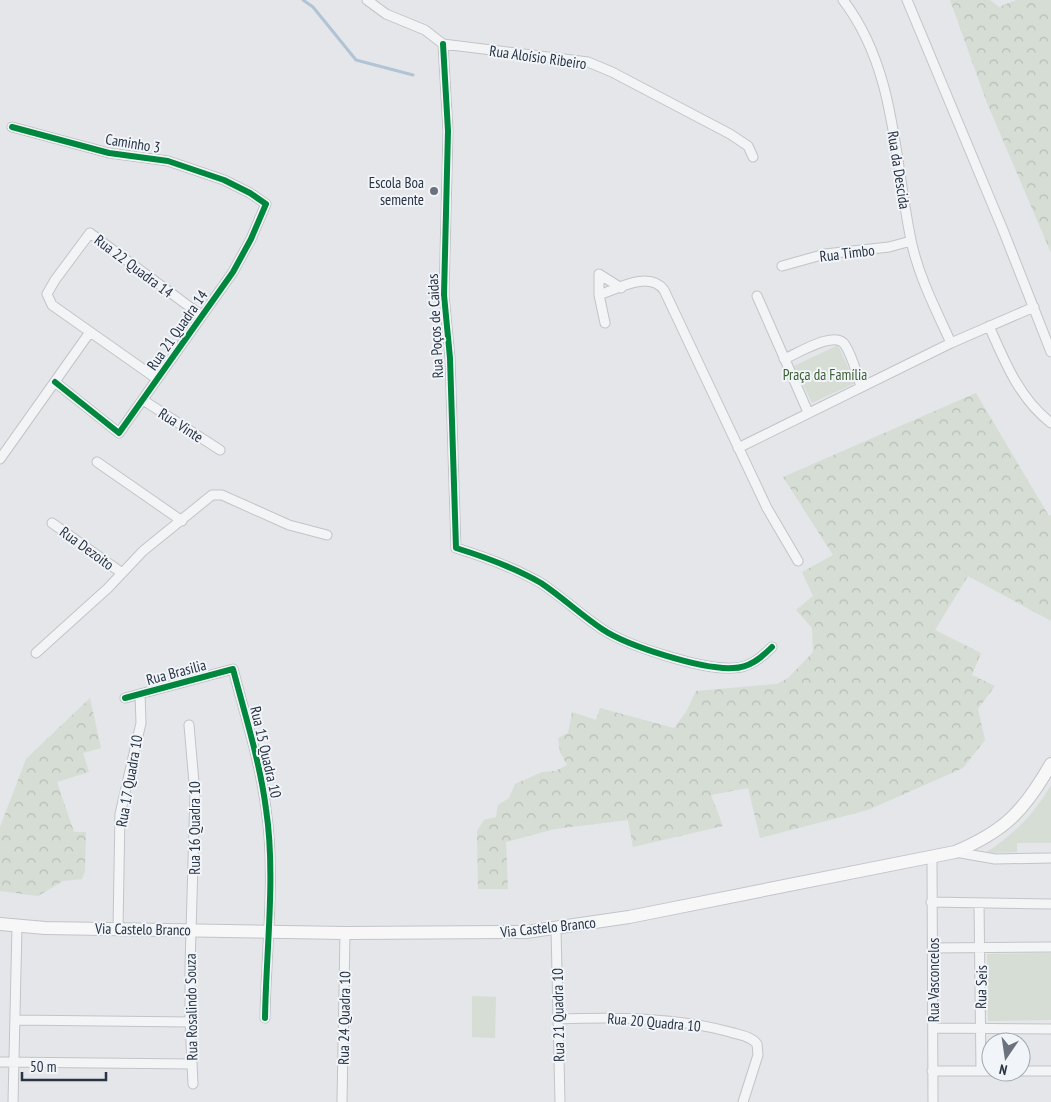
<svg xmlns="http://www.w3.org/2000/svg" width="1051" height="1102" font-family="'PT Sans Narrow',sans-serif">
	<defs>
		<pattern id="forest-crowns" width="20" height="18" patternUnits="userSpaceOnUse" patternTransform="scale(1.25)"><rect width="20" height="18" fill="#d5ddd4"/><path d="M2 6a3 3 0 1 1 6 0M12 15a3 3 0 1 1 6 0" fill="none" stroke="#b7beb7"/></pattern>
	</defs>
	<rect width="100%" height="100%" fill="#e4e6e9"/>
	<path fill="#d5ddd4" d="M838 345 855 383 812 403 794 366Z
		M1051 785V843H1017V852L985 853C1014 835 1034 814 1051 785Z
		M1051 953V1020L988 1021 987 954Z
		M472 996 496 997 495 1038 472 1037Z"/>
	<path fill="url(#forest-crowns)" d="M950 0H990L999 7 1016 0H1051V253L987 103Z
		M976 393 1049 516 1051 515V621L968 576 935 630 981 653 972 675 995 686 978 709 985 740 963 768 868 810 760 838 748 788 711 795 723 826 633 847 628 820 555 829 506 842 508 889H478L477 831 484 820 496 817 498 805 509 798 515 784 542 772 555 771 567 765 560 752 558 738 568 733 572 712 596 720 600 708 674 728 686 712 696 691 777 684 788 678 813 652 812 628 796 610 813 596 802 572 833 555 783 477Z
		M90 698 101 748 83 753 89 772 57 782 74 832H86L85 871 82 879 63 881 38 896 0 891V827L26 759Z"/>
	<g fill="none" stroke-linecap="round" stroke-linejoin="round">
		<path stroke="#b1c4d5" stroke-width="3" d="M303 0 313 7 356 60 413 75"/>
		<g stroke="#c2c4c7" stroke-width="11">
			<path id="street" d="M367 0 386 14 425 30 443 44 588 62 612 72 730 134 748 146 753 157
				M843 0C896 69 894 159 911 240 918 275 936 310 951 343
				M907 0 1003 230 1051 352
				M443 44 448 131 444 295 450 358 456 548C485 557 515 568 541 583 562 597 581 615 602 629 627 646 703 670 733 668 749 668 761 658 772 647
				M12 127 109 153 168 161 224 180 250 193 266 204 251 239 233 272 119 433 55 382
				M782 266 825 254 889 247 911 241
				M599 295C617 289 649 270 664 290L767 508 798 561
				M757 296 808 412
				M605 323 599 295V274L621 288
				M989 326C1005 362 1019 398 1051 423
				M784 359C797 354 836 329 845 345 853 357 856 373 861 386
				M157 379 52 305 47 294 55 280 90 233 202 316
				M143 400 220 450
				M738 448 951 343 1034 307
				M0 459 90 332
				M97 462 182 521
				M52 523 122 573
				M36 653 108 588 143 551 212 495H222L289 525 327 535
				M125 698 233 669C245 715 260 762 266 809 276 875 266 951 265 1018
				M189 725 195 794 190 966V1022L193 1084
				M955 852 995 859 1051 858
				M932 858 933 1102
				M931 902 1051 904
				M979 903 981 1071
				M118 928 120 814 141 723 140 694
				M556 929 560 1102
				M933 948 1051 947
				M558 1019C616 1017 674 1017 730 1032 739 1035 751 1036 757 1044L758 1055 743 1102
				M15 1020 190 1022
				M933 1028 1051 1029
				M0 1062 192 1064
				M932 1071H991
				M1021 1071H1051
				M13 1102 17 926
				M342 1102 345 933"/>
		</g>
		<g stroke="#c2c4c7" stroke-width="14">
			<path id="secondary" d="M0 924 45 928 345 933 526 932 629 917 955 852C1005 831 1024 811 1051 764"/>
		</g>
		<use href="#street" stroke="#f3f4f6" stroke-width="9"/>
		<use href="#secondary" stroke="#f7f7f7" stroke-width="12"/>
		<g stroke="#f1f4f8" stroke-width="9">
			<path id="cycleway" d="M443 44 448 131 444 295 450 358 456 548C485 557 515 568 541 583 562 597 581 615 602 629 627 646 703 670 733 668 749 668 761 658 772 647
				M12 127 109 153 168 161 224 180 250 193 266 204 251 239 233 272 119 433 55 382
				M125 698 233 669C245 715 260 762 266 809 276 875 266 951 265 1018"/>
		</g>
		<use href="#cycleway" stroke="#00873e" stroke-width="6"/>
	</g>
	<circle fill="#6a727e" stroke="#f1f4f8" stroke-width="2" cx="434" cy="191" r="5"/>
	<g text-anchor="middle" dominant-baseline="central" stroke-width="4" stroke-linejoin="round" paint-order="stroke">
		<g font-size="15" fill="#293444" stroke="#f1f4f8">
			<text transform="translate(538 57) rotate(8)">Rua Aloísio Ribeiro</text>
			<text transform="translate(133 143) rotate(9)">Caminho 3</text>
			<text transform="translate(899 170) rotate(81)">Rua da Descida</text>
			<text transform="translate(847 253) rotate(-7)">Rua Timbo</text>
			<text transform="translate(134 266) rotate(37)">Rua 22 Quadra 14</text>
			<text transform="translate(435 326) rotate(-93)">Rua Poços de Caidas</text>
			<text transform="translate(177 330) rotate(-55)">Rua 21 Quadra 14</text>
			<text transform="translate(181 425) rotate(33)">Rua Vinte</text>
			<text transform="translate(87 548) rotate(36)">Rua Dezoito</text>
			<text transform="translate(176 672) rotate(-15)">Rua Brasilia</text>
			<text transform="translate(266 752) rotate(77)">Rua 15 Quadra 10</text>
			<text transform="translate(129 781) rotate(-80)">Rua 17 Quadra 10</text>
			<text transform="translate(194 828) rotate(-90)">Rua 16 Quadra 10</text>
			<text transform="translate(548 927) rotate(-6)">Via Castelo Branco</text>
			<text transform="translate(143 929) rotate(1)">Via Castelo Branco</text>
			<text transform="translate(933 980) rotate(-90)">Rua Vasconcelos</text>
			<text transform="translate(981 987) rotate(-89)">Rua Seis</text>
			<text transform="translate(191 1007) rotate(-91)">Rua Rosalindo Souza</text>
			<text transform="translate(558 1015) rotate(-91)">Rua 21 Quadra 10</text>
			<text transform="translate(344 1018) rotate(-89)">Rua 24 Quadra 10</text>
			<text transform="translate(654 1022) rotate(5)">Rua 20 Quadra 10</text>
		</g>
		<g font-size="15" fill="#293444" stroke="#f1f4f8" text-anchor="end">
			<text x="424" y="182">Escola Boa<tspan x="424" dy="17">semente</tspan></text>
		</g>
		<g font-size="15" fill="#3f6035" stroke="#f1f4f8">
			<text x="825" y="374">Praça da Família</text>
		</g>
	</g>
	<g transform="translate(1006 1057) rotate(193)"><circle r="24" fill="#f1f4f8" stroke="#a1a7b0"/>
	<path d="M0-4L9 19L0 12L-9 19Z" fill="#6a727e"/>
	<text y="-8" font-size="14" font-weight="bold" text-anchor="middle" fill="#293444">N</text>
	</g>
	<path d="M22 1072v8h84v-8" fill="none" stroke="#293444" stroke-width="2.5"/>
	<text x="30" y="1072" font-size="15" fill="#293444" stroke="#f1f4f8" stroke-width="4" paint-order="stroke">50 m</text>
</svg>
